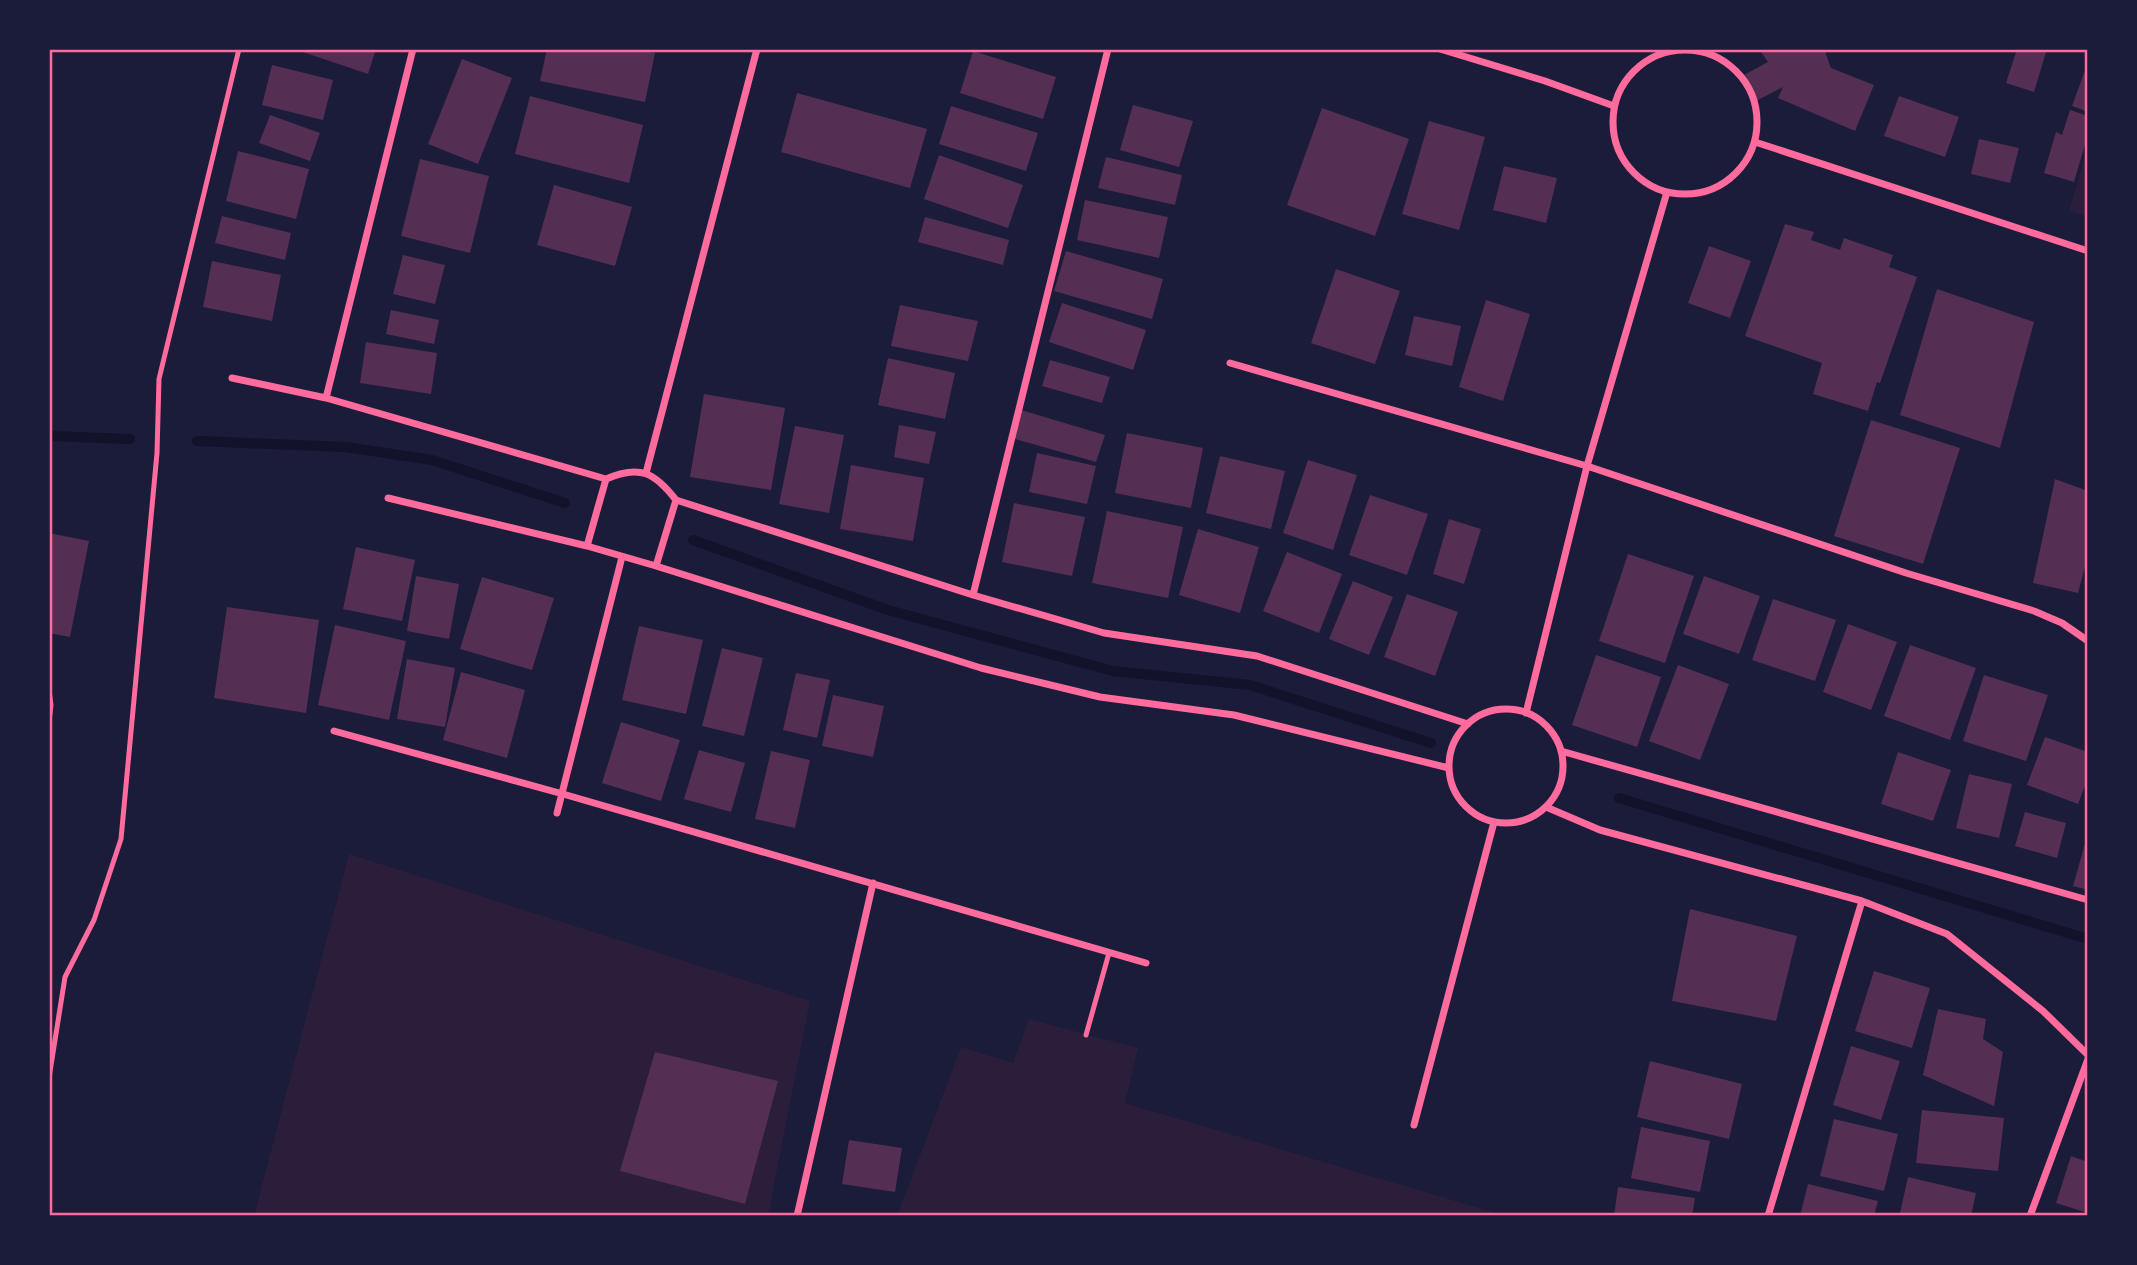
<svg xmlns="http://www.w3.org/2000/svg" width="2137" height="1265" font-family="Inter,sans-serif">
	<rect width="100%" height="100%" fill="#1b1b3a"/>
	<path fill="#2a1e3b" d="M2088 146V217L2069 211Z
		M349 854 810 1001 768 1216H254Z
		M1029 1019 1138 1048 1125 1103 1506 1216H897L961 1047 1013 1063Z"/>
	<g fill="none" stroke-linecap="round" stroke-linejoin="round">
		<path stroke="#12122b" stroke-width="10" d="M49 436 130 439
			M197 441 346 447 432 460 565 503
			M693 540 888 610 1113 671 1250 685 1431 743
			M1619 798 2088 939"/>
	</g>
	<path fill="#542f53" d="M294 49H376L368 74Z
		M547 49H633L655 53 645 102 540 81Z
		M1759 49H1824L1831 68 1874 85 1855 131 1778 98 1783 87 1756 101 1742 76 1768 62Z
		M2017 49H2047L2034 92 2006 83Z
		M973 51 1056 77 1043 119 960 93Z
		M462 59 512 78 478 164 428 144Z
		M2088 62V112L2072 106Z
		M272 65 333 80 323 120 262 105Z
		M797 93 927 129 910 188 781 152Z
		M530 96 643 125 629 183 515 154Z
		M1899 96 1959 117 1945 157 1884 136Z
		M1133 105 1193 121 1179 167 1120 150Z
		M951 106 1038 133 1026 171 939 144Z
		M1322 108 1409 139 1375 236 1287 205Z
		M2070 110 2088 116V142L2086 141 2074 182 2044 173 2056 132 2062 135Z
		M270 115 320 133 310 161 259 143Z
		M1429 121 1485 137 1459 230 1402 214Z
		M1979 139 2019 148 2010 183 1971 174Z
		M238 151 309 169 296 219 226 201Z
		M939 155 1023 185 1008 228 924 199Z
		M1106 157 1182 175 1175 205 1098 188Z
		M420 159 489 176 470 253 401 236Z
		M1504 166 1557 178 1546 223 1493 210Z
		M554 185 632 207 615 266 537 245Z
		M1085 200 1168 217 1159 258 1077 240Z
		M222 216 291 233 285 260 215 243Z
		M925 217 1009 240 1003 265 918 242Z
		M1785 224 1814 232 1811 240 1840 250 1844 238 1893 255 1889 267 1917 277 1880 383 1877 382 1868 411 1813 394 1822 363 1745 336Z
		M1709 246 1751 261 1730 318 1688 303Z
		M1066 251 1163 279 1152 319 1054 291Z
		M403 255 445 265 435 304 393 294Z
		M212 261 281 275 272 321 203 307Z
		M1336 269 1400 291 1375 364 1311 343Z
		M1937 289 2034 322 2000 448 1900 415Z
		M1486 300 1530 314 1503 401 1459 387Z
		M1062 303 1146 330 1133 370 1049 342Z
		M900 305 978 321 968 361 891 346Z
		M391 310 439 320 434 344 386 334Z
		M1414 316 1461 326 1452 366 1405 355Z
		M366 342 437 353 431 394 360 383Z
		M888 358 955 373 945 419 878 405Z
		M1050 360 1110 377 1102 403 1042 386Z
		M704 394 785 408 771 490 690 477Z
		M1021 410 1105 435 1096 462 1012 438Z
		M1871 420 1960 448 1923 564 1834 536Z
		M899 425 936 432 929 464 894 457Z
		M795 426 844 435 829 513 779 504Z
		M1127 433 1203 448 1191 508 1115 493Z
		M1037 453 1096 466 1087 504 1029 492Z
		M1220 456 1285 471 1271 529 1206 513Z
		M1308 460 1357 475 1333 550 1283 533Z
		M851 465 924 478 913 541 840 529Z
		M2055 479 2088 491V555L2078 593 2033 583Z
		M1370 495 1428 514 1407 575 1349 555Z
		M1014 503 1085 517 1072 576 1002 562Z
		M1107 511 1183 527 1168 598 1092 583Z
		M1449 519 1481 529 1464 584 1433 574Z
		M1198 529 1259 547 1240 613 1179 595Z
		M49 533 89 541 70 637 49 633Z
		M356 547 415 560 402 621 343 609Z
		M1287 552 1342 574 1319 633 1263 611Z
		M1628 554 1694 576 1665 663 1599 641Z
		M416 576 459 584 449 639 407 631Z
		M1704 576 1760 596 1739 654 1683 634Z
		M482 577 554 598 532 670 460 649Z
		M1353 581 1393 597 1369 655 1329 639Z
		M1407 594 1458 612 1435 676 1384 657Z
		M1773 599 1836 620 1815 681 1752 660Z
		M227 607 319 620 306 713 214 698Z
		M1848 624 1897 642 1871 710 1823 692Z
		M335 625 406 641 389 720 318 705Z
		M639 626 703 640 686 714 622 700Z
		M1910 645 1976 668 1950 740 1884 716Z
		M722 648 763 658 744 736 702 726Z
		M1596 655 1661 677 1637 747 1572 725Z
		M407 659 455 668 445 727 397 719Z
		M1678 665 1729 684 1700 760 1649 741Z
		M461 672 525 690 507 758 443 740Z
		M796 673 830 680 817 738 783 730Z
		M1984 675 2048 695 2026 761 1963 741Z
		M833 695 884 706 873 757 822 746Z
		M621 722 680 740 661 801 602 783Z
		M2045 737 2088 752V778L2078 804 2027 785Z
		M699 750 745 763 731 812 684 799Z
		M771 751 810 760 795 828 755 819Z
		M1898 752 1951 770 1933 821 1881 804Z
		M1969 774 2012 784 1999 838 1956 828Z
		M2025 812 2066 823 2057 858 2015 846Z
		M2088 833V890L2073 886Z
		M1690 909 1797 936 1776 1021 1672 1001Z
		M1874 971 1930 988 1912 1048 1855 1031Z
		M1938 1009 1986 1019 1983 1039 2003 1052 1994 1106 1923 1075Z
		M1851 1046 1900 1061 1881 1120 1833 1105Z
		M655 1052 778 1081 745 1204 620 1171Z
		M1650 1061 1742 1084 1729 1139 1637 1117Z
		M1922 1110 2004 1118 1998 1171 1916 1163Z
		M1834 1119 1898 1134 1884 1191 1820 1176Z
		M1641 1127 1710 1141 1700 1192 1631 1178Z
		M849 1140 902 1148 895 1192 842 1184Z
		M2071 1156 2088 1162V1213L2056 1203Z
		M1908 1177 1976 1193 1971 1216H1915L1900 1213Z
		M1808 1184 1878 1201 1874 1216H1800Z
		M1618 1187 1695 1198 1692 1216H1614Z"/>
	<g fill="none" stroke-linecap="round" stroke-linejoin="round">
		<path stroke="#ff6b9d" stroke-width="5" d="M49 690 51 705 49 722
			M1086 1035 1109 953
			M49 1078 65 977 94 920 121 839 157 453 159 379 239 49"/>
		<path stroke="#ff6b9d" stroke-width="7" d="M1440 49 1545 81 1614 106
			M1613 122a72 72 0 1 1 144 0a72 72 0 1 1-144 0Z
			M1755 142 2088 251
			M1230 363 1587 466 1906 573 2034 611 2062 623 2088 641
			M232 378 326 398 606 479
			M326 398 413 49
			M646 473 757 49
			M388 498 587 546 656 566 676 500C655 473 640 464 606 479L587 546
			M676 500 973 595 1104 633 1257 656 1468 724
			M656 566 981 668 1100 697 1234 715 1449 768
			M973 595 1108 49
			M1449 766a57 57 0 1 1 114 0a57 57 0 1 1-114 0Z
			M1526 713 1587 466 1667 192
			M334 731 563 794 1146 963
			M1561 751 2088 900
			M1546 807 1600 830 1862 901 1947 934 2043 1011 2088 1055
			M557 813 622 557
			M1414 1125 1494 822
			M797 1216 873 883
			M1768 1216 1862 901
			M2030 1216 2088 1059"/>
	</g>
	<rect width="2137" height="1265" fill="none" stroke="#1b1b3a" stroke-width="102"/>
	<rect x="51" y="51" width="2035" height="1163" fill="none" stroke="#ff6b9d" stroke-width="2.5"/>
</svg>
